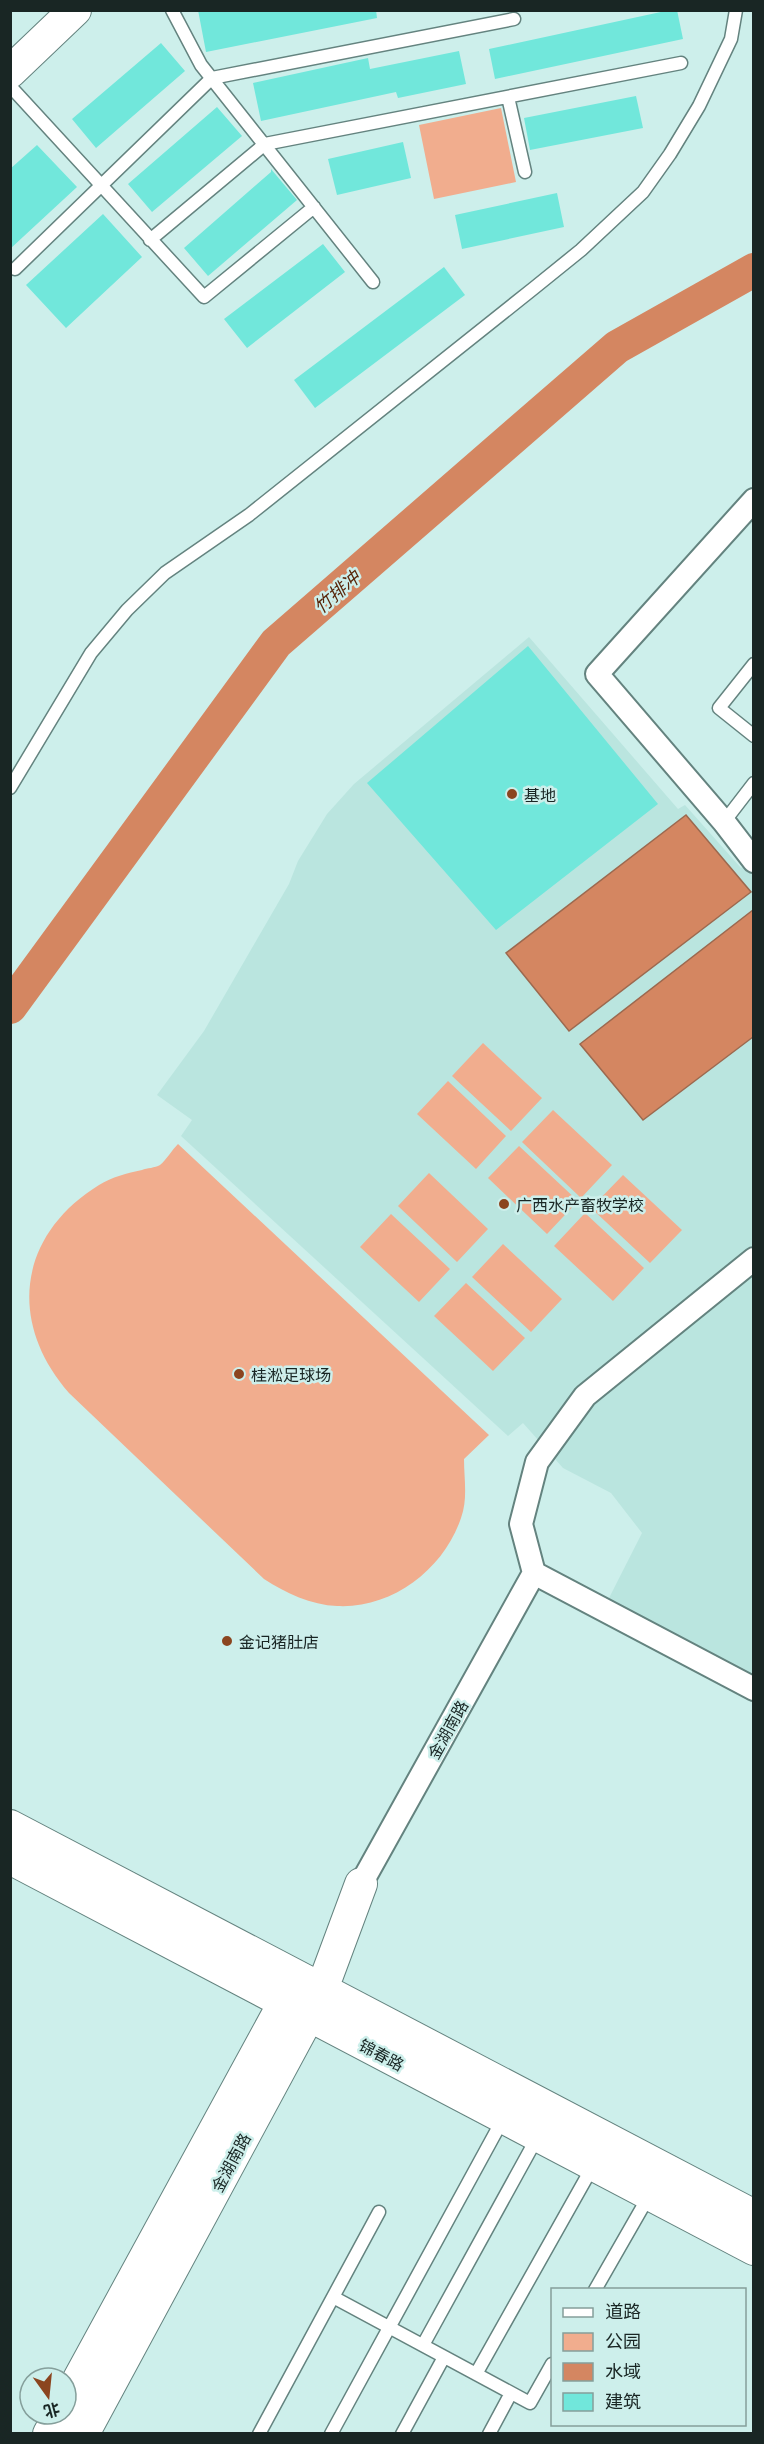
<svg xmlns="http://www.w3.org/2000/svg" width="764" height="2444" font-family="Georgia,'Noto Sans SC',serif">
	<rect width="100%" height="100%" fill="#cdefeb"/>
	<path fill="#bae5df" d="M529 637 678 809 685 805 741 868 753 857V1680L607 1602 642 1533 611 1493 563 1468 523 1423 508 1436 181 1136 192 1120 157 1095 204 1031 289 884 298 861 327 814 354 784Z"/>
	<path fill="#f1ad8e" d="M501 108 516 182 434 199 419 125Z
		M483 1043 542 1098 511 1131 452 1076Z
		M448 1081 506 1136 476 1169 417 1114Z
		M553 1110 612 1165 581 1198 522 1142Z
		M178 1144 489 1435 464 1459C464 1479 468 1499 461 1518 444 1569 392 1609 337 1606 311 1605 286 1593 264 1579L69 1393C7 1322 18 1235 99 1185 112 1177 127 1173 142 1170 147 1168 155 1168 160 1165 166 1160 172 1150 178 1144Z
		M519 1146 578 1201 547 1234 488 1178Z
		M429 1173 488 1229 457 1262 398 1206Z
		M623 1175 682 1230 650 1263 591 1208Z
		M585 1213 644 1268 613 1301 554 1246Z
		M391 1214 450 1269 419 1302 360 1247Z
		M503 1244 562 1299 531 1332 472 1277Z
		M466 1283 525 1338 493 1371 434 1316Z"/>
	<path fill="#d48661" stroke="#9c694f" stroke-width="1.5" d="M686 815 751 892 569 1031 506 953Z
		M753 910V1037L643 1120 580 1044Z"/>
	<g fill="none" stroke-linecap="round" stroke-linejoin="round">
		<path stroke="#d48661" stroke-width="34" d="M10 1007 276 643 617 347 754 270"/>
	</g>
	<path fill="#71e7db" d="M198 10H376L377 18 206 52Z
		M670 10H677L683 39 495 79 489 49Z
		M161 43 185 71 96 148 72 119Z
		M459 51 466 84 398 98 396 92 261 121 253 83 368 58 370 69Z
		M636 96 643 128 530 150 524 118Z
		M217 107 242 136 152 212 128 184Z
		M403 142 411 178 337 195 328 159Z
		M37 145 77 187 10 249V169Z
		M271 169 297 200 208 276 184 248 271 172Z
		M557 193 564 227 462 249 455 215Z
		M103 214 142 257 66 328 26 285Z
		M323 244 345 272 247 348 224 319Z
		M444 267 465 295 315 408 294 380Z
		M528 646 658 804 496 930 367 783Z"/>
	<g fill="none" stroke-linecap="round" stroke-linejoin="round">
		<g stroke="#64837f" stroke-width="15">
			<path id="lane" d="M172 10 201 65 373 282
				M10 86 204 297 314 207
				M508 97 525 172
				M150 240 265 144 681 63
				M15 269 212 78 514 19
				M754 664 719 708 754 736
				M10 788 91 653 127 610 165 573 249 515 534 288 581 250 643 192 670 154 699 106 731 39 736 10
				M724 822 754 783
				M595 2290 650 2194
				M333 2297 530 2403 552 2364
				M423 2345 538 2136
				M476 2374 593 2166
				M259 2434 379 2212
				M331 2434 503 2119
				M402 2434 444 2357
				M489 2434 511 2393"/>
		</g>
		<g stroke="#64837f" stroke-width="26">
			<path id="street" d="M754 500 597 674 724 822 754 861
				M754 1259 585 1396 537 1462 521 1524 534 1573 754 1689
				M361 1884 534 1573"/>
		</g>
		<g stroke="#64837f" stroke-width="34">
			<path id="secondary" d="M10 72 75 10
				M10 1826 754 2216
				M10 1858 754 2249
				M66 2403 294 1985
				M49 2434 60 2414
				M83 2434 309 2015 322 1989 361 1884"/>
		</g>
		<use href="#lane" stroke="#fff" stroke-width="12"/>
		<use href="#street" stroke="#fff" stroke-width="22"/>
		<use href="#secondary" stroke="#fff" stroke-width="32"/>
	</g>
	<g fill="#8b451f" stroke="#cdefeb" stroke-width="2">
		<circle cx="512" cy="794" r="6"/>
		<circle cx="504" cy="1204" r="6"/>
		<circle cx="239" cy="1374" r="6"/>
		<circle cx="227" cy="1641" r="6"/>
	</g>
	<g text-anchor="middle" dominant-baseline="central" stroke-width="5" stroke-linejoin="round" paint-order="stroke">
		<g font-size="16" fill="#192624" stroke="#cdefeb" text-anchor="start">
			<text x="524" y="794">基地</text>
			<text x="516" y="1204">广西水产畜牧学校</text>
			<text x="251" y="1374">桂淞足球场</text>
			<text x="239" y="1641">金记猪肚店</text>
		</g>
		<g font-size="16" fill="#192624" stroke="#cdefeb">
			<text transform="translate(447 1729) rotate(-61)">金湖南路</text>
			<text transform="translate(382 2054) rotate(28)">锦春路</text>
			<text transform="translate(230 2162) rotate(-62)">金湖南路</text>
		</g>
		<g font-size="18" font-style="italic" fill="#58260a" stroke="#cdefeb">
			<text transform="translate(336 591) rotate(-41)">竹排冲</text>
		</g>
	</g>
	<rect width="764" height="2444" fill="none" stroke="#192624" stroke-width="24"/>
	<rect x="551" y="2288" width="195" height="138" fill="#cdefeb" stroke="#859f9b" stroke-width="1.5"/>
	<rect x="563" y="2308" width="30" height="9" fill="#ffffff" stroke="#859f9b" stroke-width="1.5"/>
	<text x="605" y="2318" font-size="18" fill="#192624">道路</text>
	<rect x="563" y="2333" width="30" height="18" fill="#f1ad8e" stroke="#859f9b" stroke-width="1.5"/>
	<text x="605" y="2348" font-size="18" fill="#192624">公园</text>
	<rect x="563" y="2363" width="30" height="18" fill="#d48661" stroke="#859f9b" stroke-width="1.5"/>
	<text x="605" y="2378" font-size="18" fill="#192624">水域</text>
	<rect x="563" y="2393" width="30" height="18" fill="#71e7db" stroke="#859f9b" stroke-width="1.5"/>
	<text x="605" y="2408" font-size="18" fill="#192624">建筑</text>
	<g transform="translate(48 2396) rotate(165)"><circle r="28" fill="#cdefeb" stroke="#859f9b" stroke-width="1.5"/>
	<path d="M0-4.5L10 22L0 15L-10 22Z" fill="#8b451f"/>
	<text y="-9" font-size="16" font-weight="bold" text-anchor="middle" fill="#192624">北</text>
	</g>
</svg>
